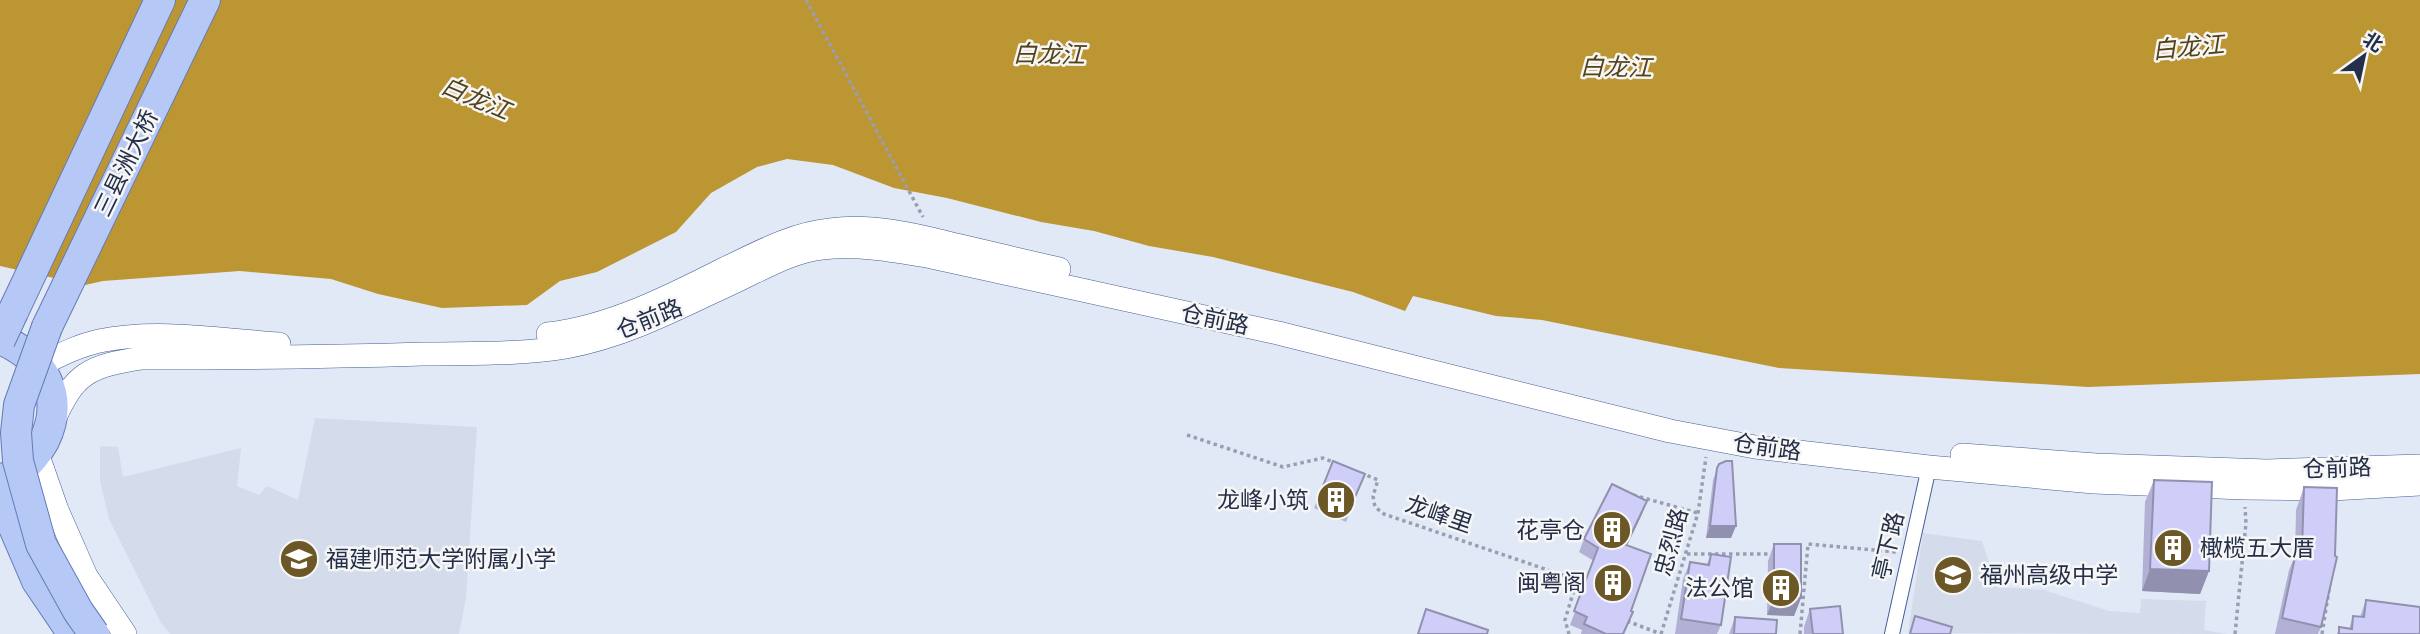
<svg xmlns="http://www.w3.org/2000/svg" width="2420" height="634" font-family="'Asap Condensed','Noto Sans SC',sans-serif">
	<rect width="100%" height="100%" fill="#e2e9f6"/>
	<path fill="#d4dbea" d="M315 418 477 427 466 598 459 634H170L161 623 109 519 100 481V446L118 447 123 477 241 448 237 486 259 495 267 486 298 500Z
		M1923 533 1982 541 1990 565 1989 586 2044 590 2109 611 2140 613 2141 599 2206 601 2204 630 2227 634 1908 633Z"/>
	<path fill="#bd9634" d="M0 0H2420V374L2088 387 1779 368 1542 320 1496 316 1413 296 1405 311 1353 292 1213 257 1149 246 1094 231 1041 222 947 198 894 188 833 165 787 159 757 167 711 193 676 232 597 272 560 281 527 305 442 308 378 294 331 279 240 271 103 281 85 285 0 266Z"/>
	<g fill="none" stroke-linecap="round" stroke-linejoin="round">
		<g stroke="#465d97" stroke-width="16">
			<path id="pedestrian" d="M1892 634 1929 467"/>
		</g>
		<g stroke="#465d97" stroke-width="24">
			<path id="tertiary" d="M548 334C610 327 671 296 726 268 760 252 792 234 830 230 872 224 915 235 956 245 990 253 1025 261 1059 269
				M38 366C58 356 77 346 99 341 157 329 221 340 279 344
				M53 422C74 373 89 366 142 358 236 358 329 357 423 354 470 353 519 355 566 347 627 336 682 306 738 280 764 268 793 251 822 248 857 244 892 250 927 256L1278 333 1670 431 1755 447 1929 467 2094 482 2244 488 2332 489 2420 484
				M37 453 57 510 86 576 125 634
				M1962 455 2096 465 2267 471 2420 466"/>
		</g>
		<g stroke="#637bb6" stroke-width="32">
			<path id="primary" d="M47 327 205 0
				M0 332 13 312 160 0
				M0 339C43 357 66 396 44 441 33 460 21 473 0 480
				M0 495 37 581 73 634"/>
		</g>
		<path stroke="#979fb1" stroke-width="3.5" stroke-dasharray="3.5 3.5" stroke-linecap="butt" d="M806 0 923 217
			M1187 435 1283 467 1323 458 1335 463
			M1361 473 1378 480 1373 496 1375 507 1384 514 1577 580 1565 620 1569 634
			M1633 495 1698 513
			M1687 554H1772
			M1627 621 1661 634
			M1661 634 1698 513 1706 457
			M1800 634 1808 544 1896 552
			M2235 634 2246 523 2245 507
			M2322 634 2331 577"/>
		<use href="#pedestrian" stroke="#fff" stroke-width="14"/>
		<use href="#tertiary" stroke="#fff" stroke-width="23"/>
		<use href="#primary" stroke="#b6c8f6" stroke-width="30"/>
		<g stroke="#637bb6" stroke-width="32" stroke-linecap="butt">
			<path id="primary-bridge" d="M47 327 19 405 16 433 18 461 41 544 78 611 94 634
				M0 340 13 312"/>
		</g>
		<use href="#primary-bridge" stroke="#b6c8f6" stroke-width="30"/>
	</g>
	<path fill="#b2b1d5" d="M1719 464 1731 538H1706L1713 480Z
		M1365 474 1346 522 1314 508 1321 491Z
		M2154 480 2209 571 2200 594 2142 591 2145 502Z
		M2304 487 2321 627 2318 634H2275L2289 570 2295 556 2296 510Z
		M1642 514 1627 545 1631 611 1633 612 1624 634H1581L1582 630 1570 625 1594 561 1579 552 1584 539Z
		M1774 544 1801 598 1794 616 1767 615 1768 561Z
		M1711 554 1721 625 1717 634H1675L1683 579 1690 562 1707 564Z
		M2366 600 2420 634H2337L2339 627 2349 629 2353 616 2360 617Z
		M1810 609 1843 634H1804V627Z
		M1735 617 1776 634H1729Z"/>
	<path fill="#9190ae" d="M1647 501 1642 514 1621 558 1626 545Z
		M1710 526H1736L1731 538H1706Z
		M2150 569 2209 571 2200 594 2142 591Z
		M1774 598H1801L1794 616 1767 615Z"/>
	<path fill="#cfcef8" stroke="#9190ae" stroke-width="2" d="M1333 461 1365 474 1352 504 1321 491Z
		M1726 461H1732L1736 526H1710L1717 468 1719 464Z
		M2154 480 2212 482 2209 571 2150 569Z
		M1612 484 1647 501 1626 545 1651 554 1631 611 1633 612 1623 634H1606L1584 624 1587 617 1574 611 1598 548 1584 539Z
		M2304 487 2337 488 2335 556 2337 557 2321 627 2282 618 2297 548 2302 549Z
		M1774 544H1801V598H1774Z
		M1711 554 1731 557 1721 625 1681 619 1690 562 1709 565Z
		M2366 600 2420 607V634H2339V627L2352 629 2353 616 2364 617Z
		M1840 606 1843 634H1813L1810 609Z
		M1426 609 1488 630 1487 634H1418Z
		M1915 616 1952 627 1950 634H1910Z
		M1735 617 1777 620 1776 634H1734Z"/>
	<defs>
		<g id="building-disc" transform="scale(2.0125)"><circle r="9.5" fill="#6c5726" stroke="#f6f6f6"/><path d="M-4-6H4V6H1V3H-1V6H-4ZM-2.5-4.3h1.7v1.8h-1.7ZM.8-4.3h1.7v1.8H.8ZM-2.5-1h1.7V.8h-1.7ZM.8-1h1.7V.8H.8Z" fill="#fff"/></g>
		<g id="school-disc" transform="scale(2.0125)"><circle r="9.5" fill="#6c5726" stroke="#f6f6f6"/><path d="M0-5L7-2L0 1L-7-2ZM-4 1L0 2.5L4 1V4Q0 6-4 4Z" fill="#fff"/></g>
	</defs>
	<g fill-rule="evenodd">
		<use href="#building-disc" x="1336" y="500"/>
		<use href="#building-disc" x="1612" y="530"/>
		<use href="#building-disc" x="2173" y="548"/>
		<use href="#school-disc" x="299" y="559"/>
		<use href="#school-disc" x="1953" y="575"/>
		<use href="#building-disc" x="1613" y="583"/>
		<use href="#building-disc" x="1781" y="588"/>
	</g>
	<g text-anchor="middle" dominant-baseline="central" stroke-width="5" stroke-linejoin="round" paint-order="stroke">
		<g font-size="23" fill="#252f49" stroke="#f6f6f6">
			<text transform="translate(126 163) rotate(-64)">三县洲大桥</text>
			<text transform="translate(649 319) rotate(-22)">仓前路</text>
			<text transform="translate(1215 319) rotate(12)">仓前路</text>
			<text transform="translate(1767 447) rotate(8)">仓前路</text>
			<text transform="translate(2337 468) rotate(-2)">仓前路</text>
			<text transform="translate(1439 514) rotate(19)">龙峰里</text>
			<text transform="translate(1671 542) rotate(-75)">忠烈路</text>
			<text transform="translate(1888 546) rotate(-77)">亭下路</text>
		</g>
		<g font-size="23" fill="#252f49" stroke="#f6f6f6" text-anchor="end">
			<text x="1309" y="500">龙峰小筑</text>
			<text x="1585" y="530">花亭仓</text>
			<text x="2200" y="548" text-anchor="start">橄榄五大厝</text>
			<text x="326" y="559" text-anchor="start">福建师范大学附属小学</text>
			<text x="1980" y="575" text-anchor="start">福州高级中学</text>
			<text x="1586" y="583">闽粤阁</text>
			<text x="1754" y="588">法公馆</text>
		</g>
		<g font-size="24" font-style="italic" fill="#524119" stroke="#f6f6f6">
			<text transform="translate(2188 47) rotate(-5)">白龙江</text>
			<text transform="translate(1049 54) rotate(1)">白龙江</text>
			<text transform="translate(1616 67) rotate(1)">白龙江</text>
			<text transform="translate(476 98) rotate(23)">白龙江</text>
		</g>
	</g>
	<g transform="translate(2364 56) rotate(33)" stroke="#f6f6f6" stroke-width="5" paint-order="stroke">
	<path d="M0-5L12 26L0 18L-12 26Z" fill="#252f49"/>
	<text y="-10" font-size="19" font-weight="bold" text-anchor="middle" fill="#252f49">北</text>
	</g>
</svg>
